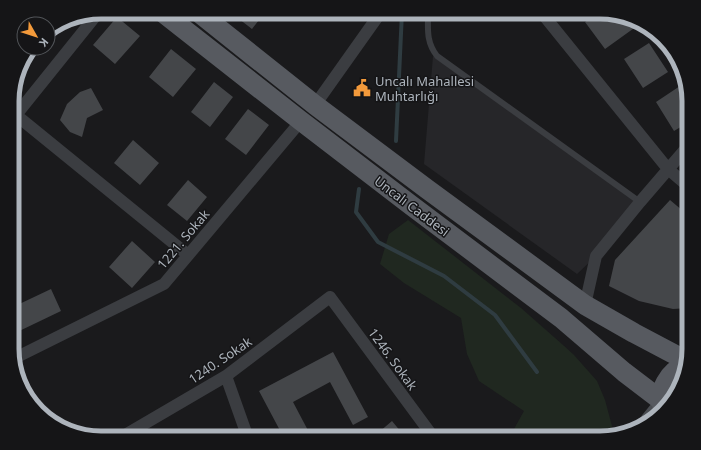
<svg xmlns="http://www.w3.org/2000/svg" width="701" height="450" font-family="'Noto Sans',sans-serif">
	<rect width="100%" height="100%" fill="#1a1a1c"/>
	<path fill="#262629" d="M433 56 638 204 596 256 577 274 424 164Z"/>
	<path fill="#202820" d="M408 220 521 308 563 345 574 355 597 381 605 400 612 426 609 437 605 438H509L524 411 479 381 467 354 461 318 404 283 380 264 389 234Z"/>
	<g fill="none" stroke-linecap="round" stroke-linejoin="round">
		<path stroke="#2f3c41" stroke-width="4" d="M396 141 402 12
			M359 189 356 212 378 242 444 276 495 315 537 372"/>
	</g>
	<path fill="#444649" d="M230 12H265L252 29Z
		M600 12 635 23 637 26 605 49 585 22Z
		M117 17 140 36 115 64 93 45Z
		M53 28 56 30 48 40V31Z
		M649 43 668 72 643 88 624 59Z
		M171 49 196 69 173 97 149 77Z
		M214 82 233 97 210 127 191 112Z
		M680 86 689 99V122L674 131 656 102Z
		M91 88 103 110 87 118 82 137 70 132 60 120 67 104 80 92Z
		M248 109 269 125 246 155 225 139Z
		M133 140 159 163 140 185 114 163Z
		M188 180 207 197 187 221 167 205Z
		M670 200 689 216V308L673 309 639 301 609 286 615 260Z
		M132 241 155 262 132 288 109 267Z
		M51 289 61 311 13 334V307Z
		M333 352 368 417 353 425 330 382 293 402 312 438H284L259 391Z
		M392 421 406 438H372Z"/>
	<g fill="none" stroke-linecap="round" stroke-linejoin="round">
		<path stroke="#3b3d41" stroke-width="6" d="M428 12C428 29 426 42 437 56L640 202"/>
		<path stroke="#3b3d41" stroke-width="12" d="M541 12 668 169 689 187
			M315 105 381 12
			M13 115H16L98 13
			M16 115 188 255
			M585 305 596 256 640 202 689 145
			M13 359 164 284 301 121
			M226 376 248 438
			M120 438 226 376 330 297 434 438"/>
		<path stroke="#494c51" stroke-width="18" d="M649 421 662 405"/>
		<path stroke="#575a60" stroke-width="20" d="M162 12 301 121 412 206 561 318 624 372 662 401
			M198 12 315 105 427 189 585 305 634 333 687 361
			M663 408C657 391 669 371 685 365"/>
	</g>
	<defs>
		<g id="civic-bare" transform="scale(1.38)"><path d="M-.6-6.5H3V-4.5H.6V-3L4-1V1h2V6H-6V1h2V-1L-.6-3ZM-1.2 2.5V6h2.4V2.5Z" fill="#f39a3b" stroke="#151517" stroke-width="2.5" paint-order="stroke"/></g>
	</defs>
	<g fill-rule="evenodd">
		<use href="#civic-bare" x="362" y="88"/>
	</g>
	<g text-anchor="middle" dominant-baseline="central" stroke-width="3" stroke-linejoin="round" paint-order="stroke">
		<g font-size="13" fill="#adb4bc" stroke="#151517" text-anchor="start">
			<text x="375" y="81">Uncalı Mahallesi<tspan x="375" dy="15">Muhtarlığı</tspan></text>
		</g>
		<g font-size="13" fill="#adb4bc" stroke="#151517">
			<text transform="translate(412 206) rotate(37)">Uncalı Caddesi</text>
			<text transform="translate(183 239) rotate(-50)">1221. Sokak</text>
			<text transform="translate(393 359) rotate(54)">1246. Sokak</text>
			<text transform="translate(220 360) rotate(-34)">1240. Sokak</text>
		</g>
	</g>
	<path d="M0 0H701V450H0ZM101 19H600A82 82 0 0 1 682 101V349A82 82 0 0 1 600 431H101A82 82 0 0 1 19 349V101A82 82 0 0 1 101 19Z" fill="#151517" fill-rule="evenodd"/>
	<path fill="none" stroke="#adb4bc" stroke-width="5" d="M101 19H600A82 82 0 0 1 682 101V349A82 82 0 0 1 600 431H101A82 82 0 0 1 19 349V101A82 82 0 0 1 101 19Z"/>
	<g transform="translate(36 36) rotate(129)"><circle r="19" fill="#151517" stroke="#525559"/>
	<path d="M0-3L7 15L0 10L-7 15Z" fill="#f39a3b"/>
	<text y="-6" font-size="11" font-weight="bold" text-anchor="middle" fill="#adb4bc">K</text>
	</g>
</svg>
